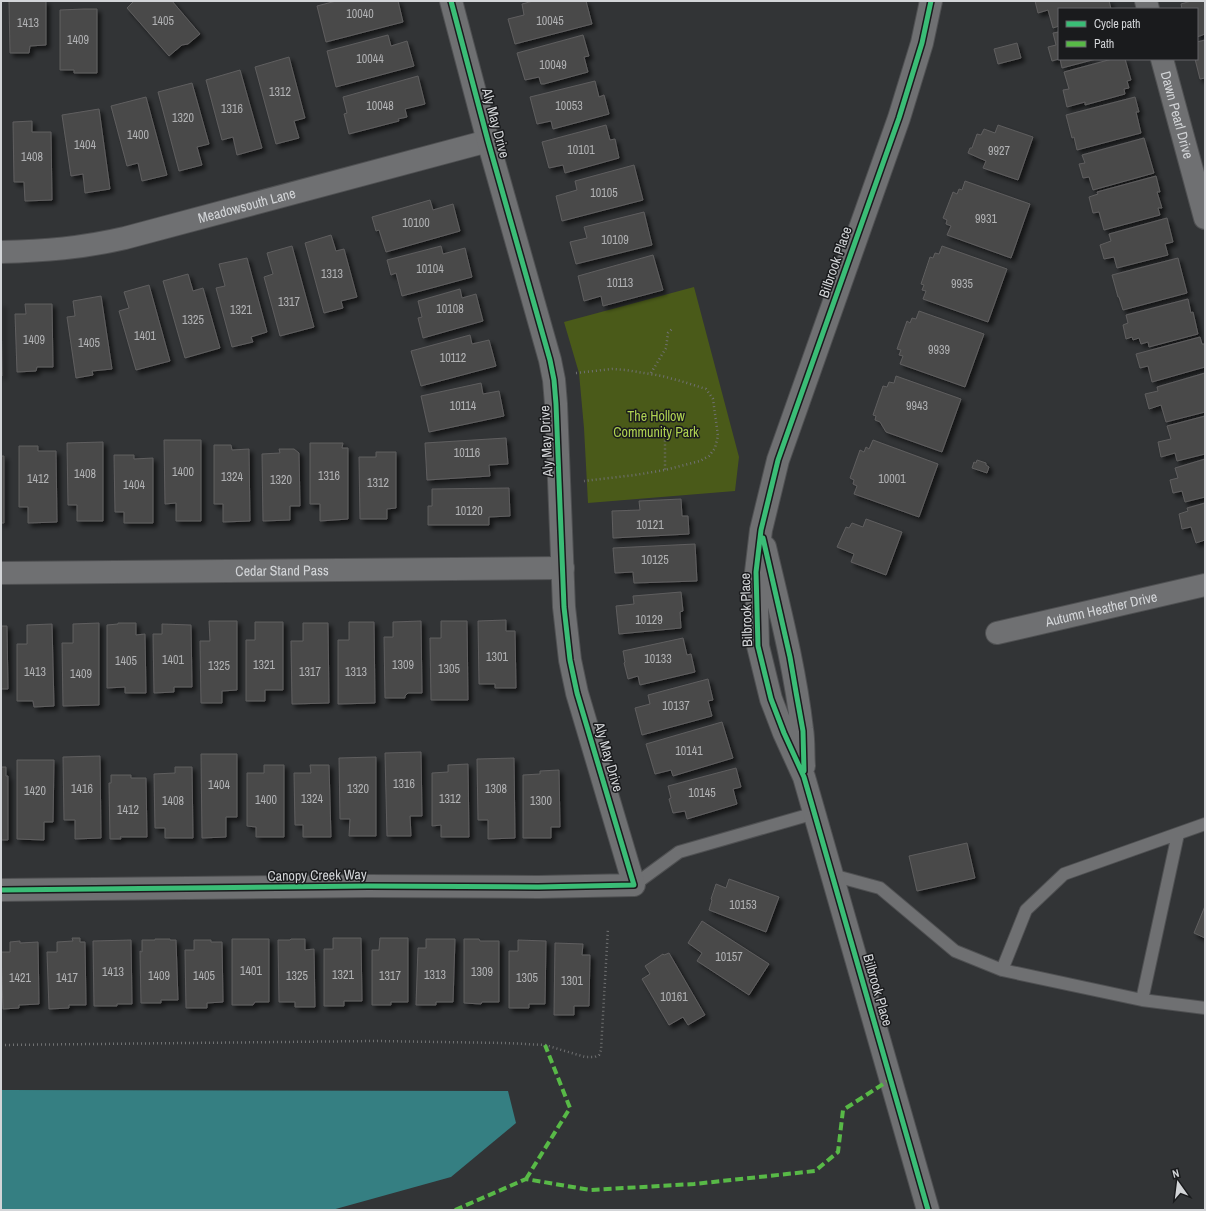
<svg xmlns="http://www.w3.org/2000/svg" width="1206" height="1211" font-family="'Archivo Narrow',sans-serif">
	<defs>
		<filter id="shadow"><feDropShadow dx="3.5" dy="3.5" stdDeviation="2" flood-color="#0009"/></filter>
	</defs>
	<rect width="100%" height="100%" fill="#323436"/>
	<path fill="#4a5a19" d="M694 287 739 457 735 491 588 503 584 428 579 373 564 322Z"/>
	<path fill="#357f82" d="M1 1090 508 1091 516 1123 451 1177 332 1210H1Z"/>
	<path fill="#4a4a4a" stroke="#5f5e5f" filter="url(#shadow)" d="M9 1H46V45L30 46 29 53H10Z
		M134 1H172L200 34 188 44 182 45 169 56 127 8Z
		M336 1H398L403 22 326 42 317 6Z
		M533 1H586L592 24 515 44 508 19 524 15 522 4Z
		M1035 1H1109L1111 9H1059V26L1053 28 1048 10 1038 13Z
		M1191 1H1205V34L1197 37V9H1182L1181 4Z
		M84 9H97V73H74V70H60V10Z
		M1059 32V59L1052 61 1048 47 1056 45 1053 33Z
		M388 35 391 46 407 41 414 66 336 87 327 51Z
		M583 35 589 56 584 57 588 72 544 84H541L539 77 525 80 517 53Z
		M1205 40V78L1200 79 1195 59H1197V42Z
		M1017 43 1021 58 998 64 994 49Z
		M289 57 305 118 294 121 299 138 276 144 255 67Z
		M1060 59H1096L1062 68Z
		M1112 59H1125L1131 80 1127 81 1129 88 1124 89 1125 94 1085 105V102L1067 107 1063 90 1069 89 1064 72Z
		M240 70 262 148 237 155 233 137 222 140 206 80Z
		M418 76 425 104 405 109 407 117 398 119 399 121 349 134 344 114 347 113 343 97Z
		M595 81 599 97 604 95 609 114 553 129 551 121 537 124 530 97Z
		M192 83 209 144 197 147 202 165 179 171 158 92Z
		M146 97 167 175 142 181 138 163 127 166 111 106Z
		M1135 97 1139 112H1136L1141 133 1077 150 1074 137 1072 138 1066 115Z
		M99 109 110 189 85 193 83 174 71 176 62 115Z
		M32 121V132H51L52 200 25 201 24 182H14L13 122Z
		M606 125 610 140 615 139 619 158 565 173 563 165 549 168 542 142Z
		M998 125 1033 137 1018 180 983 168 986 161 968 153 970 148H972L977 134 981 135 984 129 995 133Z
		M1144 138 1154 173 1093 190 1089 177 1083 178 1079 164 1085 163 1082 155Z
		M634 165 643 200 562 221 556 196 577 190 575 181Z
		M1156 176 1160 192H1157L1162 208H1158L1160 215 1104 230 1099 212 1093 213 1089 197 1098 194 1097 192Z
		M965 181 1030 204 1011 258 947 235 951 226 946 224 947 220 943 218 953 192 957 194 959 189 962 190Z
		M430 200 433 210 453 204 460 231 386 252 379 230 376 231 372 217Z
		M644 212 652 245 576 264 570 242 587 238 584 227Z
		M1167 218 1173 242 1165 244 1168 255 1117 268 1114 257 1104 259 1100 245 1111 241 1109 234Z
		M331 235 336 251 344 249 357 297 341 301 343 308 324 313 305 243Z
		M292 246 314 327 280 336 264 277 273 274 267 253Z
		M441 246 443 254 465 248 472 277 402 296 396 273 391 275 387 260Z
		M942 246 1007 269 988 322 923 299 926 291 922 290 924 285 921 284 930 257 933 258 935 253 939 254Z
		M653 255 663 290 603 306 601 296 584 301 578 276Z
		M247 258 267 332 251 337 253 342 232 347 216 288 225 286 219 264Z
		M1178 258 1187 293 1123 310 1119 297H1118L1112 275Z
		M188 274 193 291 203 288 220 348 185 358 163 281Z
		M149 285 170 361 136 370 119 311 129 308 124 292Z
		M460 289 462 298 476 294 483 321 423 338 418 318 422 317 418 301Z
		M101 296 112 369 92 371 93 375 76 378 67 317 75 316 73 301Z
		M1188 299 1191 313 1193 312 1198 334 1149 347 1148 342 1141 344 1139 338 1133 340 1132 337 1126 339 1123 325 1128 323 1126 315Z
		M1 303 2 376H1Z
		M25 304H52L53 367H37L36 371 17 372 15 314H26Z
		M919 311 984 334 965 387 900 364 903 356 899 355 901 350 897 349 907 321 910 323 912 318 916 319Z
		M470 335 472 344 489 340 496 366 421 386 411 351Z
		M1200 337 1202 344H1204L1205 348V367L1152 382 1148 366 1140 368 1136 354Z
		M1205 373V412L1166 422 1161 405 1149 409 1145 394 1158 391 1157 387Z
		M896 376 961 399 942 452 886 432 880 422 875 420 876 416 873 415 883 386 887 387 889 382 894 383Z
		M481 383 483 394 499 391 504 416 429 432 421 396Z
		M1205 416V454L1177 461 1175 453 1161 457 1158 442 1171 439 1167 426Z
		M506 438 508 464 489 465 490 476 427 480 425 443Z
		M164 440H201V521H176V503L165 504Z
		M873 440 938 464 919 517 854 494 857 486 853 484 854 480 850 478 860 450 864 452 866 447 869 449Z
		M103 442V521H77V505H68L67 443Z
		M310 443H343L342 448H348V519L320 521V504H310Z
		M214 445H231L232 450 249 449 250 521 223 522V504H214Z
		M19 446H38V451H56L57 522 28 523V507H19Z
		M279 449H294L299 453 300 506H290V520L263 521 262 454 280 453Z
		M376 452H396V508L387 509V519H360L359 457H376Z
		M114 455H134V459L153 458V523H124V512H115Z
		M1 456H4V523H1Z
		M1205 459V497L1185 502 1182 491 1173 493 1170 480 1178 478 1175 468Z
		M977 460 986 463V465L989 467 987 473 972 468 974 462 976 463Z
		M509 488 510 516 489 517V525H428V506H432V489Z
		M681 499 682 516H688L689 534 613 538 612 511 640 510 639 501Z
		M1205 503V540L1196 543 1191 527 1182 529 1179 514 1188 511 1187 508Z
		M866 519 902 532 886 575 851 562 854 554 837 547 846 527 849 528 852 523 863 527Z
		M695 544 697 581 634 583 633 572 615 573 613 548Z
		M681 592 683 611 680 612 681 628 619 634 616 606 634 604 633 596Z
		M506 620V631H515L516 688H495V684H479L478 621Z
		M209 621H237V690L222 691V703H201L200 641H210Z
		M421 621 422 693H408L405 696V698H385L384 637H393V622Z
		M441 621H467L468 700H431L430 638H441Z
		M255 622H283V690H265V701H246V640H255Z
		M349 622H374L375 703 338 704V640H349Z
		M99 623V705L63 706 62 643H73V624Z
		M118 623H136V635L145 634 146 693H125V687L107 688V625L118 624Z
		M303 623H328L329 703 292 704 291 641H303Z
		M52 624 54 706 34 707 33 701H17V644H27V625Z
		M162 624 191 625 192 687H174V692L154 693 153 634H162Z
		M1 626H7L8 689H1Z
		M683 638 687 655 691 654 695 672 640 685 638 676 628 679 624 663 625 662 623 651Z
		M708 679 713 700 708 701 712 716 642 735 635 708 650 704 648 695Z
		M722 722 733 758 673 776 671 770 655 774 646 744Z
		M421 752 422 816H410L411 836H387L385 753Z
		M201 754H237V817H226V837L202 838Z
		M100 756 101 838 75 839V820H64L63 757Z
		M376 757V836H349L350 819H340L339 758Z
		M514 758 515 838 488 839V820H478L477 759Z
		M17 760H54L53 822H44V840L17 839Z
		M468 764 469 837H441V825L432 826V773L448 772V765Z
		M264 765H284V837H256V827L247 826V773H264Z
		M310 765H329L331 837H303V825H295L294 773H311Z
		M1 767H6V776H8V840H1Z
		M175 767H192L193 838H165V828H155L154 774 175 773Z
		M736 768 741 787 733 789 737 804 687 819 685 811 673 813 669 799 671 798 668 786Z
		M559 770 560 827H551V838H523V775L540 774V771Z
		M111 775H131V778H146L147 837H120L121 839H110L109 783H111Z
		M967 843 975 878 917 891 909 856Z
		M729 879 779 897 766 932 709 910 712 900 711 899 716 884 726 888Z
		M1205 906V938L1194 933Z
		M702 921 769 964 749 995 697 961 702 953 688 943Z
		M72 938H80V942H85L86 1005H69V1008L49 1009 47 952H57V942L73 941Z
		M333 938H361L362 1001H344V1006H324V949H333Z
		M380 938H408V1002H391V1005H372V950H379Z
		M155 939H170V940H176L178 1000H161V1003H141L140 951 142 952V940H155Z
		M232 939H269V1002H255L253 1005H232Z
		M291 939H305V950L314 949 315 1007H295V1002H279L278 940H290Z
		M426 939H455L453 1002H436V1005H416L418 948H426Z
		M464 939H479L480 941H499V1002H482L481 1004 464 1003Z
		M131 940 132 1004H117V1006H94L93 941Z
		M194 940H211V942H222L223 1002 207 1003V1008H186L185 950H194Z
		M518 940 546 941 545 1004H529V1008H509V951H518Z
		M20 941V943L38 942 39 1004 19 1005V1008L3 1009 1 952H10V942Z
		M555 943 583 944 582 955H590L589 1006H574V1015H554Z
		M669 953 705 1015 688 1025 683 1017 669 1025 642 979 650 974 645 966 663 954 664 955Z"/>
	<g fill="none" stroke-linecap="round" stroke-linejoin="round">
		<g stroke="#4f5052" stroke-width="14">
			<path id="service" d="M832 875 880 888 955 951 1002 970 1142 1000 1205 1008
				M634 885 679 852 815 813
				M1002 970 1026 910 1064 874 1205 824
				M1142 1000 1178 834"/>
		</g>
		<g stroke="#4f5052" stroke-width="24">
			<g id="minor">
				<path d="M1146 1 1148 9"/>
				<path id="s1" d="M1162 59 1205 218"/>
				<path id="s2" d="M1 252C45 251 82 248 125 238L488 141"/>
				<path id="s3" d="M1 573 563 568"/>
				<path id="s4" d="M997 633 1205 585"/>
				<path d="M1 890 368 886 538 887 634 885 577 693 570 660 564 607 556 404 554 380 550 360 488 141 451 1"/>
			</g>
		</g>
		<g stroke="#4f5052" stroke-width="24">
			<path id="tertiary" d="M765 547C779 607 795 668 802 729 804 741 803 754 804 766
				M928 1210 804 777 784 733 771 699 758 646 756 572 761 530 778 460 899 118 922 43 931 1"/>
		</g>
		<path stroke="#707172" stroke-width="2.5" stroke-dasharray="1 3" stroke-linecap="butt" d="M576 373 612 369 626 370 662 376 684 382 706 389 713 399 718 436 715 448 709 456 700 461 665 470 635 475 584 481
			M651 373 666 348 668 333 672 329
			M660 417 665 439V470
			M1 1045 375 1041 506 1043 545 1045 585 1057H595L599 1055 601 1050 608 928"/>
		<use href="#service" stroke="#6f7072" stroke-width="12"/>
		<use href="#minor" stroke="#6f7072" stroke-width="22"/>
		<use href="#tertiary" stroke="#6f7072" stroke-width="22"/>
		<path stroke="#58b947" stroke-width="4" stroke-dasharray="8 4" stroke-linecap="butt" d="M526 1179 570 1108 545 1045
			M455 1210 526 1179 590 1190 694 1184 815 1171 838 1152 843 1110 891 1079"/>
		<g stroke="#1a1b1d" stroke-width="8">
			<path id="cycleway" d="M763 538 790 657 796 692 803 731 804 771
				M1 890 368 886 538 887 634 885 577 693 570 660 564 607 556 404 554 380 550 360 488 141 451 1
				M928 1210 804 777 784 733 771 699 758 646 756 572 761 530 778 460 899 118 922 43 931 1"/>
		</g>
		<use href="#cycleway" stroke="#3abd76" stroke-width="5"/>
	</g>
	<g text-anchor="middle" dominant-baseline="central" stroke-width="3" stroke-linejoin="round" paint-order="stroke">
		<g font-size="12" fill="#b1b2b4">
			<text x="360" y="14">10040</text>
			<text x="163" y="21">1405</text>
			<text x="550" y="21">10045</text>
			<text x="28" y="23">1413</text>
			<text x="78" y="40">1409</text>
			<text x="370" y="59">10044</text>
			<text x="553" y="65">10049</text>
			<text x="280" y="92">1312</text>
			<text x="380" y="106">10048</text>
			<text x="569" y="106">10053</text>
			<text x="232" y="109">1316</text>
			<text x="183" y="118">1320</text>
			<text x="138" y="135">1400</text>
			<text x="85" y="145">1404</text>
			<text x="581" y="150">10101</text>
			<text x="999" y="151">9927</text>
			<text x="32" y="157">1408</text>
			<text x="604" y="193">10105</text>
			<text x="986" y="219">9931</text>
			<text x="416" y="223">10100</text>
			<text x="615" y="240">10109</text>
			<text x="430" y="269">10104</text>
			<text x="332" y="274">1313</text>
			<text x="620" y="283">10113</text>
			<text x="962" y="284">9935</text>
			<text x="289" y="302">1317</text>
			<text x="450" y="309">10108</text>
			<text x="241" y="310">1321</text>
			<text x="193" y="320">1325</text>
			<text x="145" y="336">1401</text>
			<text x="34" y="340">1409</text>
			<text x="89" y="343">1405</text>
			<text x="939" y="350">9939</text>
			<text x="453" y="358">10112</text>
			<text x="463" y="406">10114</text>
			<text x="917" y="406">9943</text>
			<text x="467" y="453">10116</text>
			<text x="183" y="472">1400</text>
			<text x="85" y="474">1408</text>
			<text x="329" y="476">1316</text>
			<text x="232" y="477">1324</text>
			<text x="38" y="479">1412</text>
			<text x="892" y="479">10001</text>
			<text x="281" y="480">1320</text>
			<text x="378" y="483">1312</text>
			<text x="134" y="485">1404</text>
			<text x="469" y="511">10120</text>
			<text x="650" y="525">10121</text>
			<text x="655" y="560">10125</text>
			<text x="649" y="620">10129</text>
			<text x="497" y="657">1301</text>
			<text x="658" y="659">10133</text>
			<text x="173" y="660">1401</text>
			<text x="126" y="661">1405</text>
			<text x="264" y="665">1321</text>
			<text x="403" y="665">1309</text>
			<text x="219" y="666">1325</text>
			<text x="449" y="669">1305</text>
			<text x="35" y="672">1413</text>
			<text x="310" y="672">1317</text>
			<text x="356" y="672">1313</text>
			<text x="81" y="674">1409</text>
			<text x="676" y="706">10137</text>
			<text x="689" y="751">10141</text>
			<text x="404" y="784">1316</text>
			<text x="219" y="785">1404</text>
			<text x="82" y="789">1416</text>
			<text x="358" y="789">1320</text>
			<text x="496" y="789">1308</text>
			<text x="35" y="791">1420</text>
			<text x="702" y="793">10145</text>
			<text x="312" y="799">1324</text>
			<text x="450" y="799">1312</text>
			<text x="266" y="800">1400</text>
			<text x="173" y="801">1408</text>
			<text x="541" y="801">1300</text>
			<text x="128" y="810">1412</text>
			<text x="743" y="905">10153</text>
			<text x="729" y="957">10157</text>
			<text x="251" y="971">1401</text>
			<text x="113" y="972">1413</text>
			<text x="482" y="972">1309</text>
			<text x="343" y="975">1321</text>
			<text x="435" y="975">1313</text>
			<text x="159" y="976">1409</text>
			<text x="204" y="976">1405</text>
			<text x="297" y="976">1325</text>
			<text x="390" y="976">1317</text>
			<text x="20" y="978">1421</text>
			<text x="67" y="978">1417</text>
			<text x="527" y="978">1305</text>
			<text x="572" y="981">1301</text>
			<text x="674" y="997">10161</text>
		</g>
		<g font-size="14" fill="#d3d5d8" stroke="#1a1b1d">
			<text stroke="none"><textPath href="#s1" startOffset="58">Dawn Pearl Drive</textPath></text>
			<text transform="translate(496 123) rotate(75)">Aly May Drive</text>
			<text stroke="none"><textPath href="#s2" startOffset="251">Meadowsouth Lane</textPath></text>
			<text transform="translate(835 262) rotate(-71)">Bilbrook Place</text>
			<text transform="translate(546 441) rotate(-93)">Aly May Drive</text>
			<text stroke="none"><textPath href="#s3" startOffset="281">Cedar Stand Pass</textPath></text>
			<text stroke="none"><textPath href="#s4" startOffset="107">Autumn Heather Drive</textPath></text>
			<text transform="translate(746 610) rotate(-92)">Bilbrook Place</text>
			<text transform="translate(609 757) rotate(74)">Aly May Drive</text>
			<text transform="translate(317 875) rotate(-1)">Canopy Creek Way</text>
			<text transform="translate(878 990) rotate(74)">Bilbrook Place</text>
		</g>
		<g font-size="14" fill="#afd251" stroke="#1a1b1d">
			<text x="656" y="416">The Hollow<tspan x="656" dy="16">Community Park</tspan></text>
		</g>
	</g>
	<rect width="1206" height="1211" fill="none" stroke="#d3d5d8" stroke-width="4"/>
	<rect x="1058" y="8" width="140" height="52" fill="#1a1b1d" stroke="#646568"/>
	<rect x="1066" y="21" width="20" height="6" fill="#3abd76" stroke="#646568"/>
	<text x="1094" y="28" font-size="12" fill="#d3d5d8">Cycle path</text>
	<rect x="1066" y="41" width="20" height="6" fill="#58b947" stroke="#646568"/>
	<text x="1094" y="48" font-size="12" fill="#d3d5d8">Path</text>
	<g transform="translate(1178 1183) rotate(346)" stroke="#1a1b1d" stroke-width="3" paint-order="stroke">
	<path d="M0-3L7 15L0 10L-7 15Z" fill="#d3d5d8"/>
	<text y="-6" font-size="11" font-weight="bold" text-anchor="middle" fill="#d3d5d8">N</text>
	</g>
</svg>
